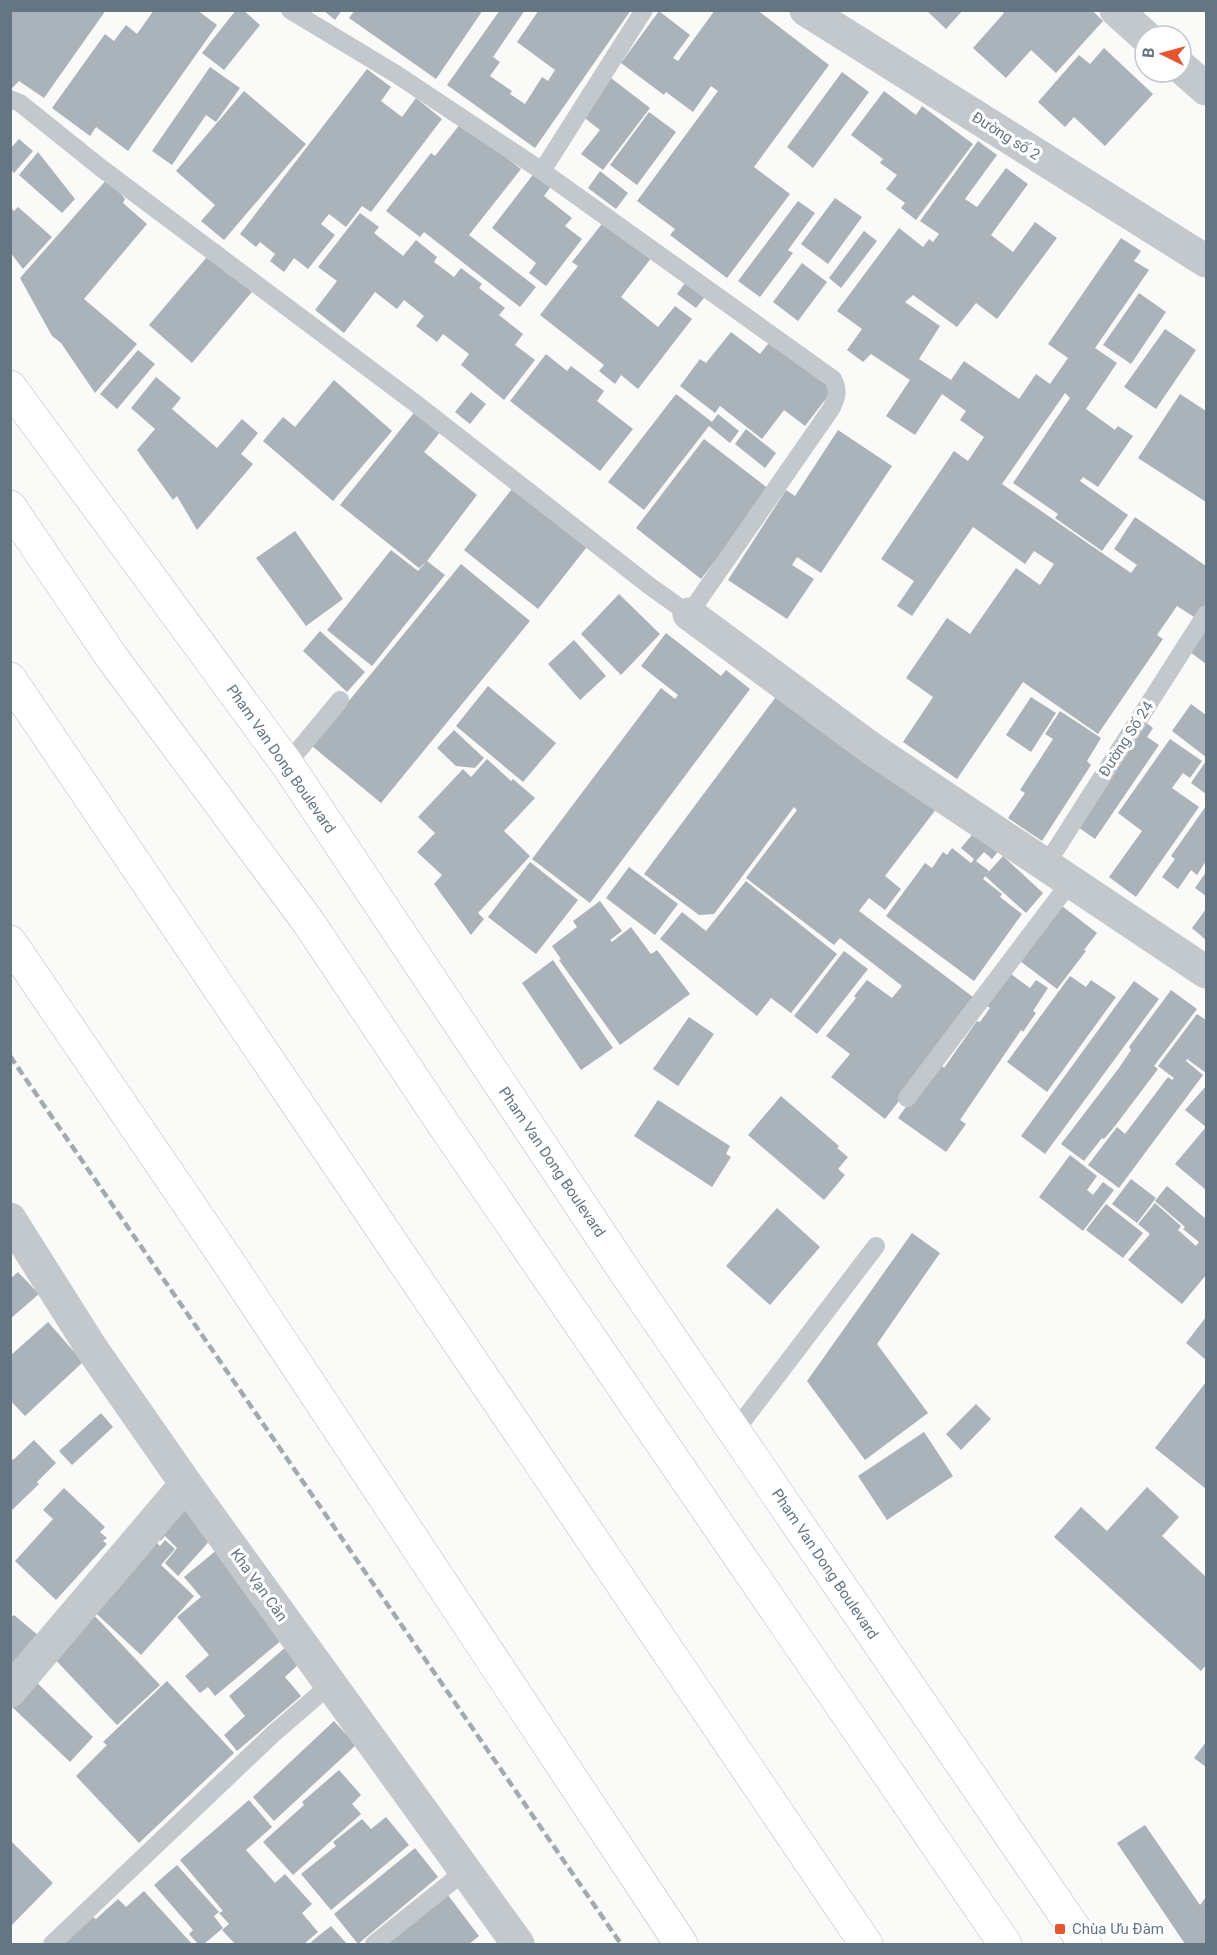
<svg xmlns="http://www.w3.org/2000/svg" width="1217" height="1955" font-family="Roboto,sans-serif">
	<rect width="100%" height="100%" fill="#fafaf8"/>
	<path fill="#aab3b9" d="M10 10H106L44 98 19 81 10 90Z
		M154 10H197L217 25 128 151 96 127 90 136 52 108 105 34 114 41 126 25 137 34Z
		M236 10H243L260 25 224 70 202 53Z
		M323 10H342L335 20Z
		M355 10H483L436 79 349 18Z
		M500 10H525L493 57 500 62 490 76 512 91 510 94 525 104 542 77 548 81 555 70 517 42 539 10H631L535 148 447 85Z
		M715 10H757L829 65 754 167 790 194 727 278 670 235 675 229 637 201 718 91 711 86 693 112 666 92 664 95 621 63 659 11 690 35 673 58 678 61Z
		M926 10H963L946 29Z
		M1001 10H1092L1103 21 1056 73 1031 50 1006 78 973 48 1004 13Z
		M1104 48 1153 94 1105 146 1074 117 1065 127 1038 102 1079 55 1090 64Z
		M210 67 240 88 216 122 206 115 172 165 152 151Z
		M367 69 391 87 381 101 402 117 416 98 442 119 371 212 362 206 346 227 329 214 321 224 335 235 308 269 294 258 284 272 270 261 275 254 260 242 256 247 240 234Z
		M842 72 869 92 813 168 787 147Z
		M611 78 650 108 603 170 581 154 600 130 582 116Z
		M244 91 306 144 224 240 201 221 215 205 176 171Z
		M884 91 916 115 922 106 973 144 916 220 901 208 905 203 886 189 897 175 880 163 883 159 851 135Z
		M649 112 676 132 637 185 610 165Z
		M461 123 521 169 469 235 536 287 520 307 424 232 420 237 386 211 431 153 435 156Z
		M19 139 33 151 14 173 10 169V149Z
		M978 141 997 155 965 199 977 207 1006 168 1028 184 991 235 1013 252 1035 222 1057 238 997 319 976 303 957 327 913 295 905 302 940 326 919 359 951 380 964 361 1019 399 1036 374 1050 384 1068 358 1048 344 1121 238 1141 251 1134 261 1149 270 1095 348 1117 363 1086 409 1115 430 1118 426 1133 436 1098 487 1083 477 1080 481 1128 515 1102 551 1055 518 1058 514 1013 483 1070 398 1065 393 1002 484 1131 573 1137 565 1114 549 1135 517 1206 566V605L1197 619 1177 606 1157 635 1163 639 1098 734 1023 682 957 779 903 742 933 697 906 678 947 618 970 634 1016 568 1040 585 1054 564 1034 551 1025 564 973 527 912 616 897 606 914 581 881 559 954 451 968 461 984 437 960 420 966 411 942 394 915 435 886 416 910 380 871 354 863 362 847 350 862 329 837 311 899 228 923 247 929 239 933 242 939 234 920 221Z
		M38 152 75 199 62 213 19 175Z
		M600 171 628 193 616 209 588 188Z
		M535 172 552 185 544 196 572 218 565 226 582 239 546 286 529 273 536 263 492 228Z
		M108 178 125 199 123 203 147 224 84 299 137 344 95 393 61 343 52 336 20 278Z
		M835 198 862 217 828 264 801 244Z
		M798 201 815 213 788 250 793 253 760 297 738 281Z
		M10 207 14 211 18 207 52 237 23 269 10 252Z
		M360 213 379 227 374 233 403 256 416 240 437 257 434 262 454 277 461 268 482 284 479 288 505 308 499 315 523 334 515 345 535 360 504 400 461 365 469 354 443 334 437 342 416 326 424 316 404 300 397 309 375 292 344 333 315 310 337 281 318 267Z
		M605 220 652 257 621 297 658 327 675 306 692 319 638 389 621 375 615 384 599 371 604 365 540 315 578 266 572 262Z
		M864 231 877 241 841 288 829 278Z
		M218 244 261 281 192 363 149 325Z
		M802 263 827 282 798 321 773 302Z
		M688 279 707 294 696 308 677 294Z
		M1139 293 1166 312 1131 364 1103 345Z
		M1165 329 1196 350 1156 409 1124 387Z
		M731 332 760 354 772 339 835 387 805 426 784 410 762 439 720 406 715 413 680 386 700 359 706 363Z
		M138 350 155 364 117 409 100 394Z
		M546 354 567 371 571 366 604 391 597 401 633 429 600 471 510 401Z
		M156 377 181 398 172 409 217 448 242 419 258 433 241 454 253 464 197 530 177 496 173 500 137 450 155 429 131 408Z
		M334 380 392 431 333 501 263 441 283 417 295 427Z
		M471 392 486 404 470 424 455 412Z
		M676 394 712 422 718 414 739 431 730 443 709 426 644 510 608 482Z
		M1180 394 1206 411V502L1138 458Z
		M421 404 446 425 424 452 477 495 427 561 445 575 372 666 327 630 391 550 418 571 426 562 419 568 340 505Z
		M746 429 776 453 765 468 735 444Z
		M838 430 892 466 821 573 797 557 792 565 814 579 787 619 728 580 786 490 795 496Z
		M704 439 770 490 701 579 636 528Z
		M519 480 594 538 538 609 464 550Z
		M295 531 343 599 306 626 256 558Z
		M461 564 530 621 381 803 312 746Z
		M619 594 660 634 621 675 581 634Z
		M1206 618V664L1185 648Z
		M320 631 365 672 347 692 303 651Z
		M666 633 721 676 726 670 750 689 590 903 532 859 661 688 675 699 678 695 641 666Z
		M574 640 606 676 580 700 548 664Z
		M488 686 556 743 523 782 456 726Z
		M781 690 937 808 885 876 901 889 885 910 869 898 859 911 977 1000 885 1119 831 1077 850 1054 826 1036 856 998 854 996 867 980 892 998 902 986 840 938 834 945 746 878 797 810 794 807 714 914 699 915 644 874Z
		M1031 697 1056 713 1031 752 1006 735Z
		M1191 704 1206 715V757L1172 731Z
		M1060 711 1101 738 1087 761 1091 765 1042 841 1008 818 1025 793 1020 790 1053 739 1045 734Z
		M1139 717 1153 728 1147 737 1159 745 1095 839 1068 820Z
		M454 730 484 758 475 768 456 766 437 748Z
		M1170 739 1202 761 1190 778 1183 773 1172 788 1199 807 1136 897 1109 877 1142 831 1118 813Z
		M487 759 511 781 513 779 535 798 504 831 530 856 478 913 484 919 471 935 434 884 442 875 417 852 435 833 418 817 463 769 471 777Z
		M1206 761V794L1191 783Z
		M1206 806V861L1197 875 1191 870 1178 889 1162 877 1175 859 1171 856Z
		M981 824 1004 844 992 859 984 852 976 861 989 871 983 879 1002 894 1000 897 1022 914 974 981 886 916 925 863 932 868 943 852 947 855 952 848 971 863 974 859 961 848Z
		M1003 856 1043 893 1026 913 985 876Z
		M530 862 578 900 536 954 488 917Z
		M629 867 678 904 655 935 606 898Z
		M1206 872V896L1195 888Z
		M746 881 837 954 791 1013 771 998 757 1016 660 939 682 912 706 931Z
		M600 901 622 931 610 940 612 942 631 927 651 954 657 950 690 994 620 1045 559 960 561 959 552 946 577 927 573 921Z
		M1062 906 1097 933 1084 950 1086 951 1057 989 1020 961Z
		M1206 909V940L1192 928Z
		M844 951 868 969 817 1034 794 1016Z
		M553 960 613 1048 581 1070 522 983Z
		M1007 971 1030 988 1036 980 1048 988 1033 1011 1036 1013 1023 1032 1021 1030 960 1120 966 1124 946 1152 898 1118 929 1074 940 1064 944 1068 977 1021 980 1022 990 1008 984 1004Z
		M1070 976 1086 987 1091 980 1116 997 1047 1092 1007 1062Z
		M1134 981 1159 999 1045 1154 1021 1136Z
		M1171 990 1197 1009 1154 1066 1158 1069 1115 1126 1104 1139 1102 1138 1084 1161 1061 1144 1119 1068 1131 1050 1129 1047Z
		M1197 1014 1206 1020V1073L1187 1059 1186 1061 1203 1075 1119 1188 1088 1165 1117 1127 1125 1134 1168 1077 1172 1080 1174 1078 1158 1066Z
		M689 1017 714 1034 678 1086 653 1069Z
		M1206 1086V1190L1175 1164 1206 1127 1185 1110Z
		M781 1096 839 1146 837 1148 848 1157 838 1169 845 1175 824 1200 748 1135Z
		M658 1100 730 1146 726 1154 731 1157 712 1187 634 1136Z
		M1070 1155 1097 1176 1087 1190 1093 1195 1103 1182 1114 1190 1083 1231 1039 1197Z
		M1131 1179 1156 1198 1137 1223 1112 1204Z
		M1167 1186 1206 1219V1275L1182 1304 1128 1260 1150 1234 1138 1224 1155 1203 1181 1226 1178 1230 1196 1246 1199 1242 1183 1229 1185 1227 1155 1201Z
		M1106 1204 1143 1233 1123 1258 1086 1230Z
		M777 1208 820 1247 770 1305 726 1266Z
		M912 1233 940 1253 877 1344 928 1413 865 1460 807 1381Z
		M18 1272 39 1294 10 1319V1279Z
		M1206 1317V1360L1186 1343Z
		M48 1322 83 1362 25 1416 10 1400V1356Z
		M1206 1382V1489L1155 1448Z
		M976 1404 991 1419 961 1450 946 1434Z
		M101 1413 113 1427 72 1465 59 1451Z
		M924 1432 953 1476 887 1520 858 1476Z
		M34 1440 56 1463 37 1482 39 1484 10 1512V1457L13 1460Z
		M1147 1487 1179 1517 1162 1536 1206 1577V1665L1201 1671 1054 1537 1081 1507 1107 1531Z
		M64 1488 105 1527 100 1532 107 1538 103 1541 107 1544 56 1600 15 1561 53 1519 43 1510Z
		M180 1497 214 1536 178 1576 165 1563 177 1548 165 1536 161 1541 149 1529Z
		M149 1535 160 1546 165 1540 175 1549 161 1565 194 1596 141 1655 86 1604Z
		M218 1549 283 1639 215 1696 208 1687 200 1693 185 1676 209 1655 177 1617 201 1597 184 1577Z
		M93 1614 160 1685 117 1725 50 1654Z
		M14 1615 39 1636 10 1671V1618Z
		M287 1646 301 1662 285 1677 301 1696 237 1751 224 1735 245 1716 229 1696Z
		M29 1675 93 1737 70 1762 10 1705Z
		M167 1681 234 1753 139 1843 76 1776 107 1745 103 1742Z
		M334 1721 356 1745 274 1821 253 1797Z
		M1206 1742V1767L1194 1758Z
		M339 1770 361 1795 352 1804 361 1814 293 1875 263 1842 304 1805 302 1802Z
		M249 1800 272 1827 246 1850 275 1883 285 1874 312 1904 302 1913 318 1932 304 1944H235L222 1930 229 1924 219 1913 223 1911 180 1860Z
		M386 1817 409 1845 331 1910 301 1874 336 1846 333 1842 362 1819 371 1829Z
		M1145 1825 1200 1905 1206 1897V1944H1185L1117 1843Z
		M10 1840 53 1883 10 1927Z
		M415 1848 438 1877 358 1944 334 1914Z
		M177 1865 219 1912 214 1916 223 1928 204 1944H198L189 1934 193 1930 154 1885Z
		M441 1886 479 1936 469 1944H376Z
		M144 1891 192 1944H64L93 1917 96 1919 118 1899 126 1907Z
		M331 1926 347 1944H309L317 1937Z"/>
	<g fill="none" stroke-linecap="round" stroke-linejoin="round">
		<g stroke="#b5babe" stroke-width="34">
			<path id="primary" d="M10 387 287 764 624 1270 1085 1944
				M10 942 229 1263 681 1944"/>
		</g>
		<g stroke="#b4b9bd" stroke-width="34">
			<path id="trunk" d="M10 507 113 659 309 923 442 1122 1005 1944
				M10 679 866 1944"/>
		</g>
		<path stroke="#c3c8cc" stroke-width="18" d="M10 99 20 103 101 168 415 403 651 587 689 614 831 409C837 397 839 391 833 379L542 171 396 74 290 10
			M542 171 644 10
			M287 764 340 700
			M1046 865 1206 614
			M907 1098 1071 881
			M735 1431 876 1246
			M52 1944 273 1734 331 1684
			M374 1944 465 1871"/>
		<path stroke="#c3c8cc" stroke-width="33" d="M806 10 1206 261
			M1116 10 1145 36
			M1181 67 1206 89
			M689 614 872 749 1206 972
			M10 1219 92 1349 186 1484 518 1944
			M10 1691 186 1484"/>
		<use href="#primary" stroke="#fff" stroke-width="33"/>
		<use href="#trunk" stroke="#fff" stroke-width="33"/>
		<path stroke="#a2aab0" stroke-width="4.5" stroke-dasharray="9 4.5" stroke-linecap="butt" d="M10 1056 621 1944"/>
	</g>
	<rect fill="#e4572e" stroke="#fff" stroke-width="2" x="1054" y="1923" width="12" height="12" rx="3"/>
	<g text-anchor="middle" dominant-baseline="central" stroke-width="6" stroke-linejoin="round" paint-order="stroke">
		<g font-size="15" fill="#657683" stroke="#fff">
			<text transform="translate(1006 136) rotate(32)">Đường số 2</text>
			<text transform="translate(1126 739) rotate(-57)">Đường Số 24</text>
			<text transform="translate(281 759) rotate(55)">Pham Van Dong Boulevard</text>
			<text transform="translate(552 1162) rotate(56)">Pham Van Dong Boulevard</text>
			<text transform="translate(825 1564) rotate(56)">Pham Van Dong Boulevard</text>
			<text transform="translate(259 1585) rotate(54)">Kha Vạn Cân</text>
		</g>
		<g font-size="15" fill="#657683" stroke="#fff" text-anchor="start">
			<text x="1072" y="1929">Chùa Ưu Đàm</text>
		</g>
	</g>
	<rect width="1217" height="1955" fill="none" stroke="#657683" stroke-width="24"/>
	<g transform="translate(1163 54) rotate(275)"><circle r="28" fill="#ffffff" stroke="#c1c8cd" stroke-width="1.5"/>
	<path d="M0-4.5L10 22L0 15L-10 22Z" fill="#e4572e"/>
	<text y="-9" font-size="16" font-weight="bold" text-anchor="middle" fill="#657683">B</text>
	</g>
</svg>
